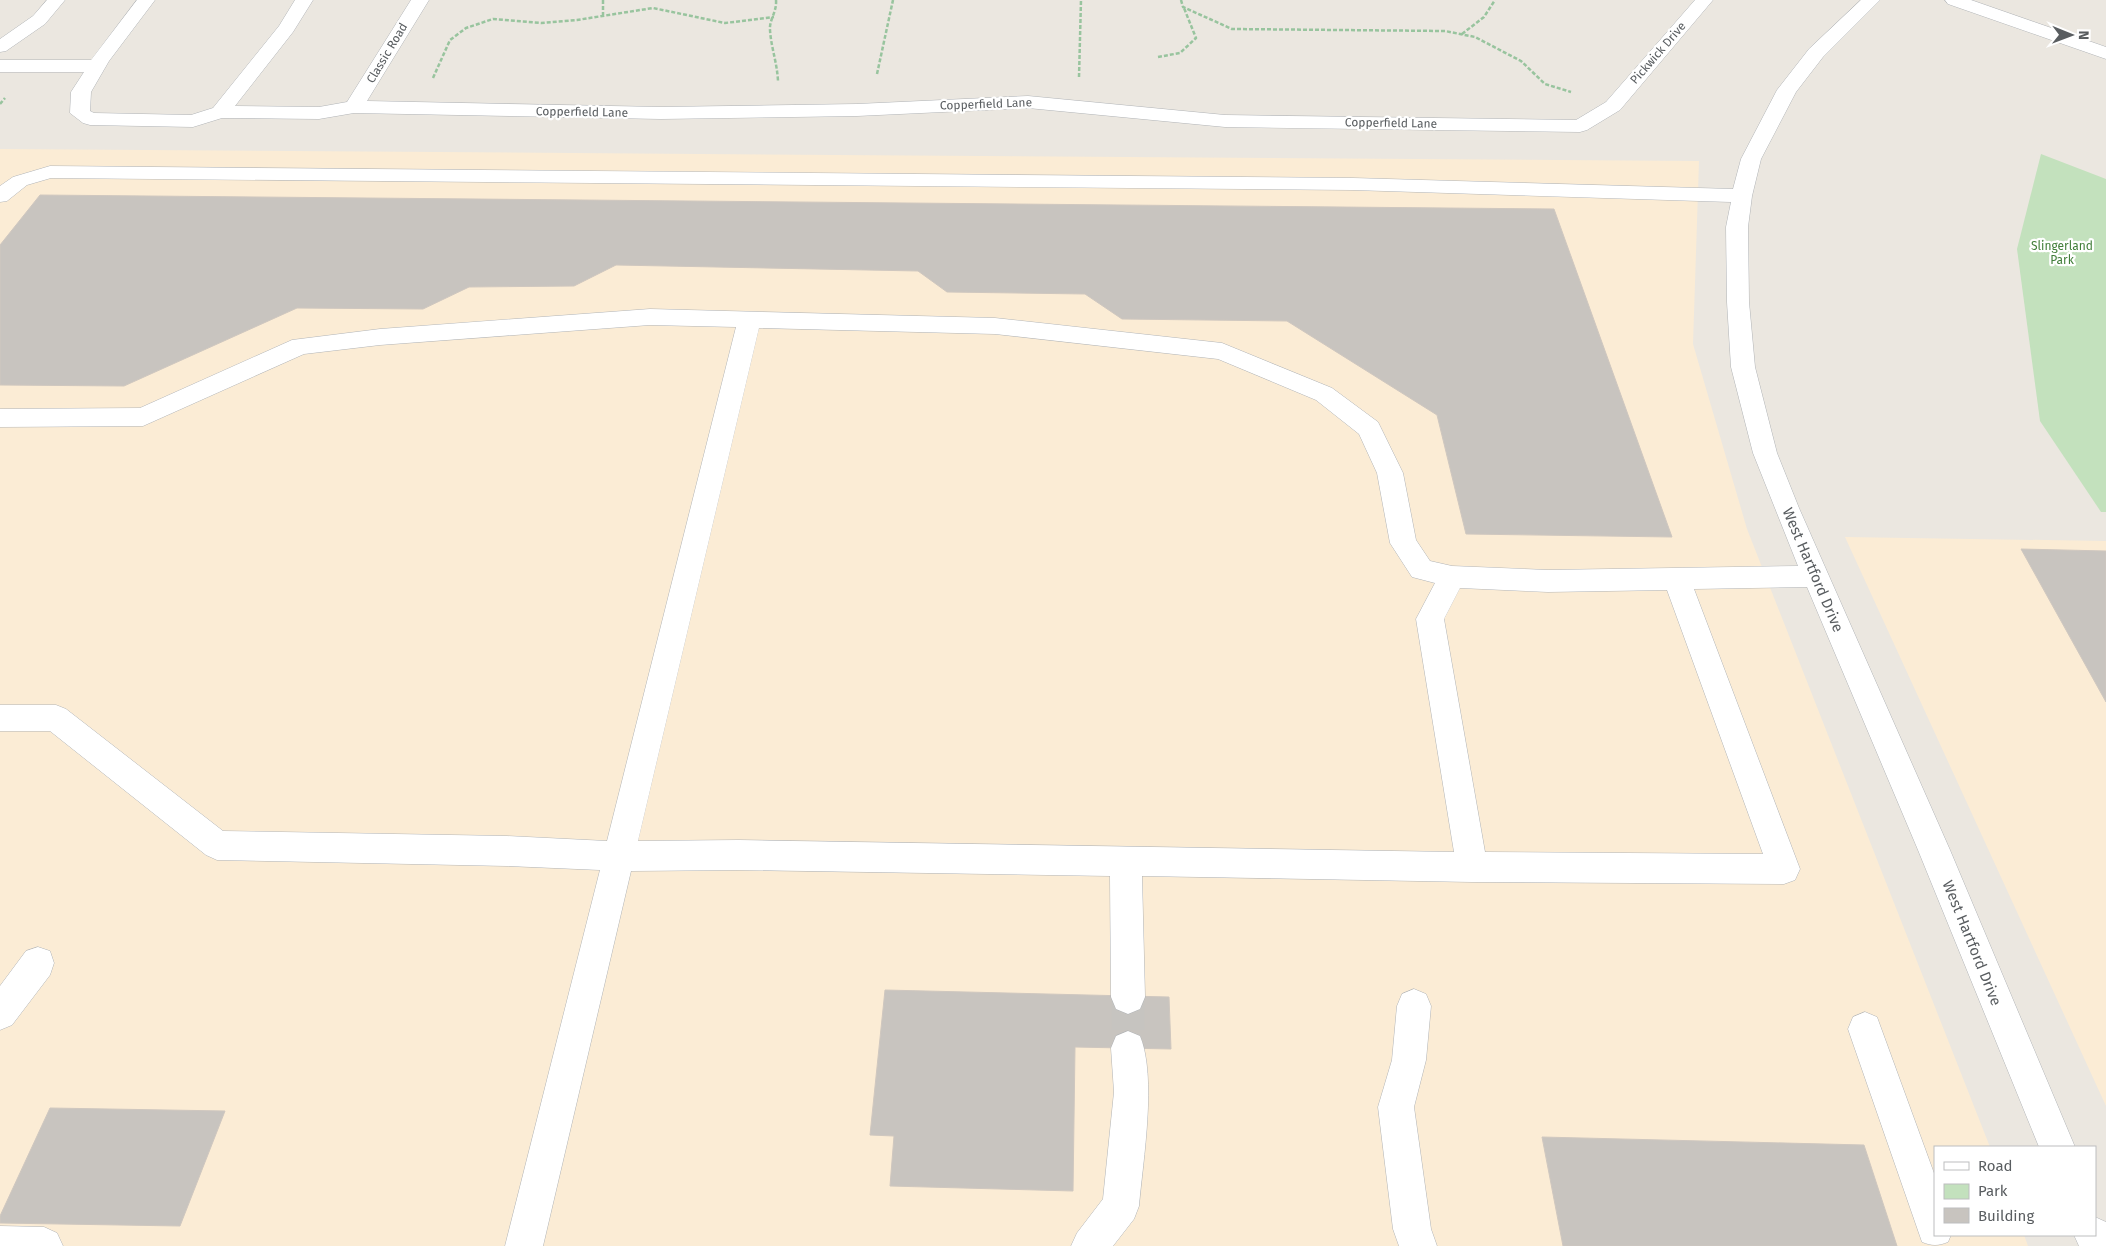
<svg xmlns="http://www.w3.org/2000/svg" width="2106" height="1246" font-family="'Fira Sans',sans-serif">
	<rect width="100%" height="100%" fill="#ebe7e0"/>
	<path fill="#fbecd5" d="M0 149 1699 161 1693 344 1747 529 1990 1147H1935V1235H2024L2028 1246H0Z
		M1845 537 2106 541V1106Z"/>
	<path fill="#c3e1bd" d="M2041 154 2106 179V512H2101L2040 421 2017 249Z"/>
	<path fill="#c8c4bf" stroke="#cfc7bf" d="M40 195 1554 209 1672 537 1466 534 1437 415 1287 321 1122 319 1085 294 947 292 918 271 616 265 574 286 469 287 423 309 297 308 124 386 0 385V245Z
		M2021 549 2106 551V702Z
		M885 990 1169 997 1171 1049 1075 1047 1073 1191 890 1186 894 1136 870 1135Z
		M50 1108 225 1111 180 1226 0 1223V1216Z
		M1542 1137 1864 1145 1897 1246H1563Z"/>
	<g fill="none" stroke-linecap="round" stroke-linejoin="round">
		<path stroke="#c6c4c0" stroke-width="33" stroke-dasharray="33 16" stroke-linecap="butt" d="M1128 997V1048"/>
		<g stroke="#b1b4b7" stroke-width="1">
			<path id="minor" d="M47 0H65L45 24 6 51 0 52V39L33 16Z
				M137 0H155L109 61 91 92 90 111 94 113 191 115 213 108 279 26 295 0H313L293 32 235 106 319 107 347 102 411 0H429L367 101 661 107 857 104 1028 96 1225 115 1576 120 1606 102 1695 0H1713L1620 110 1587 130 1580 132 1225 127 1028 108 857 116 661 119 354 113 319 119 222 118 193 127 90 125 83 123 70 113 71 92 84 72H0V60H91Z
				M1861 0H1880L1823 57 1796 92 1761 159 1752 196 1748 227 1749 302 1755 367 1777 453 1799 508 1950 850 2075 1147H2039L1918 850 1807 587 1694 589 1800 869 1795 880 1784 884 1472 882 1142 876 1145 997 1140 1009 1128 1014 1116 1009 1111 997 1110 876 739 870 631 871 543 1246H505L600 870 507 866 217 860 206 855 50 731H0V705H56L66 709 223 831 507 836 607 841 736 327 650 325 380 345 304 354 143 426 0 427V409L140 408 292 340 380 329 650 309 995 318 1222 343 1332 388 1378 422 1403 473 1416 540 1430 561 1452 566 1548 570 1798 566 1753 453 1731 367 1727 302 1726 227 1731 202 1353 190 51 178 27 185 7 201 0 202V186L13 177 50 166 1353 178 1733 189 1741 159 1777 90 1809 49ZM759 328 995 334 1218 359 1316 400 1359 434 1377 473 1390 543 1412 577 1435 583 1416 619 1454 852 739 840 638 841ZM1460 588 1548 592 1667 590 1763 854 1485 852 1444 619Z
				M1945 0H1971L2106 47V59L1948 4Z
				M38 947 50 951 54 963 50 975 12 1025 0 1030V986L26 951Z
				M1414 989 1426 994 1431 1006 1426 1060 1414 1107 1431 1229 1437 1246H1399L1393 1229 1378 1107 1392 1060 1397 1006 1402 994Z
				M1865 1012 1877 1017 1935 1176V1235H1951L1948 1242C1938 1246 1932 1246 1922 1242L1848 1029 1853 1017Z
				M1128 1031 1140 1036C1157 1077 1143 1160 1139 1206L1134 1219 1113 1246H1071L1077 1233 1103 1199 1114 1092 1111 1048 1116 1036Z
				M2095 1217 2106 1222V1246H2079L2074 1235H2095Z
				M0 1226 44 1227 57 1233 63 1246H0Z"/>
		</g>
		<path stroke="#98c49e" stroke-width="2.5" stroke-dasharray="4 2" stroke-linecap="butt" d="M603 0V15
			M776 0C777 12 769 20 770 30 771 47 777 62 778 81
			M1181 0 1183 7 1232 29 1445 31 1475 37 1521 61 1545 84 1571 92
			M1462 34 1484 17 1495 0
			M1158 57 1180 53 1196 38 1184 8
			M877 74 893 0
			M1079 77 1081 0
			M433 78 450 40 466 28 493 19 541 23 577 20 653 8 725 23 774 17
			M0 104 5 98"/>
		<use href="#minor" fill="#fff" fill-rule="evenodd"/>
	</g>
	<g text-anchor="middle" dominant-baseline="central" stroke-width="4.5" stroke-linejoin="round" paint-order="stroke">
		<g font-size="12" fill="#595d60" stroke="#fff">
			<text transform="translate(387 53) rotate(-59)">Classic Road</text>
			<text transform="translate(1658 53) rotate(-49)">Pickwick Drive</text>
			<text transform="translate(986 104) rotate(-2)">Copperfield Lane</text>
			<text transform="translate(582 112) rotate(1)">Copperfield Lane</text>
			<text transform="translate(1391 123) rotate(1)">Copperfield Lane</text>
		</g>
		<g font-size="12" fill="#417e39" stroke="#fff">
			<text x="2062" y="246">Slingerland<tspan x="2062" dy="14">Park</tspan></text>
		</g>
		<g font-size="15" fill="#595d60" stroke="#fff">
			<text transform="translate(1813 570) rotate(67)">West Hartford Drive</text>
			<text transform="translate(1972 943) rotate(68)">West Hartford Drive</text>
		</g>
	</g>
	<rect x="1934" y="1146" width="162" height="90" fill="#ffffff" stroke="#bdbebf"/>
	<rect x="1944" y="1162" width="25" height="8" fill="#ffffff" stroke="#bdbebf"/>
	<text x="1978" y="1171" font-size="15" fill="#595d60">Road</text>
	<rect x="1944" y="1184" width="25" height="15" fill="#c3e1bd" stroke="#bdbebf"/>
	<text x="1978" y="1196" font-size="15" fill="#595d60">Park</text>
	<rect x="1944" y="1208" width="25" height="15" fill="#c8c4bf" stroke="#bdbebf"/>
	<text x="1978" y="1221" font-size="15" fill="#595d60">Building</text>
	<g transform="translate(2071 35) rotate(91)" stroke="#ffffff" stroke-width="4" paint-order="stroke">
	<path d="M0-4L9 19L0 12L-9 19Z" fill="#595d60"/>
	<text y="-8" font-size="14" font-weight="bold" text-anchor="middle" fill="#595d60">N</text>
	</g>
</svg>
